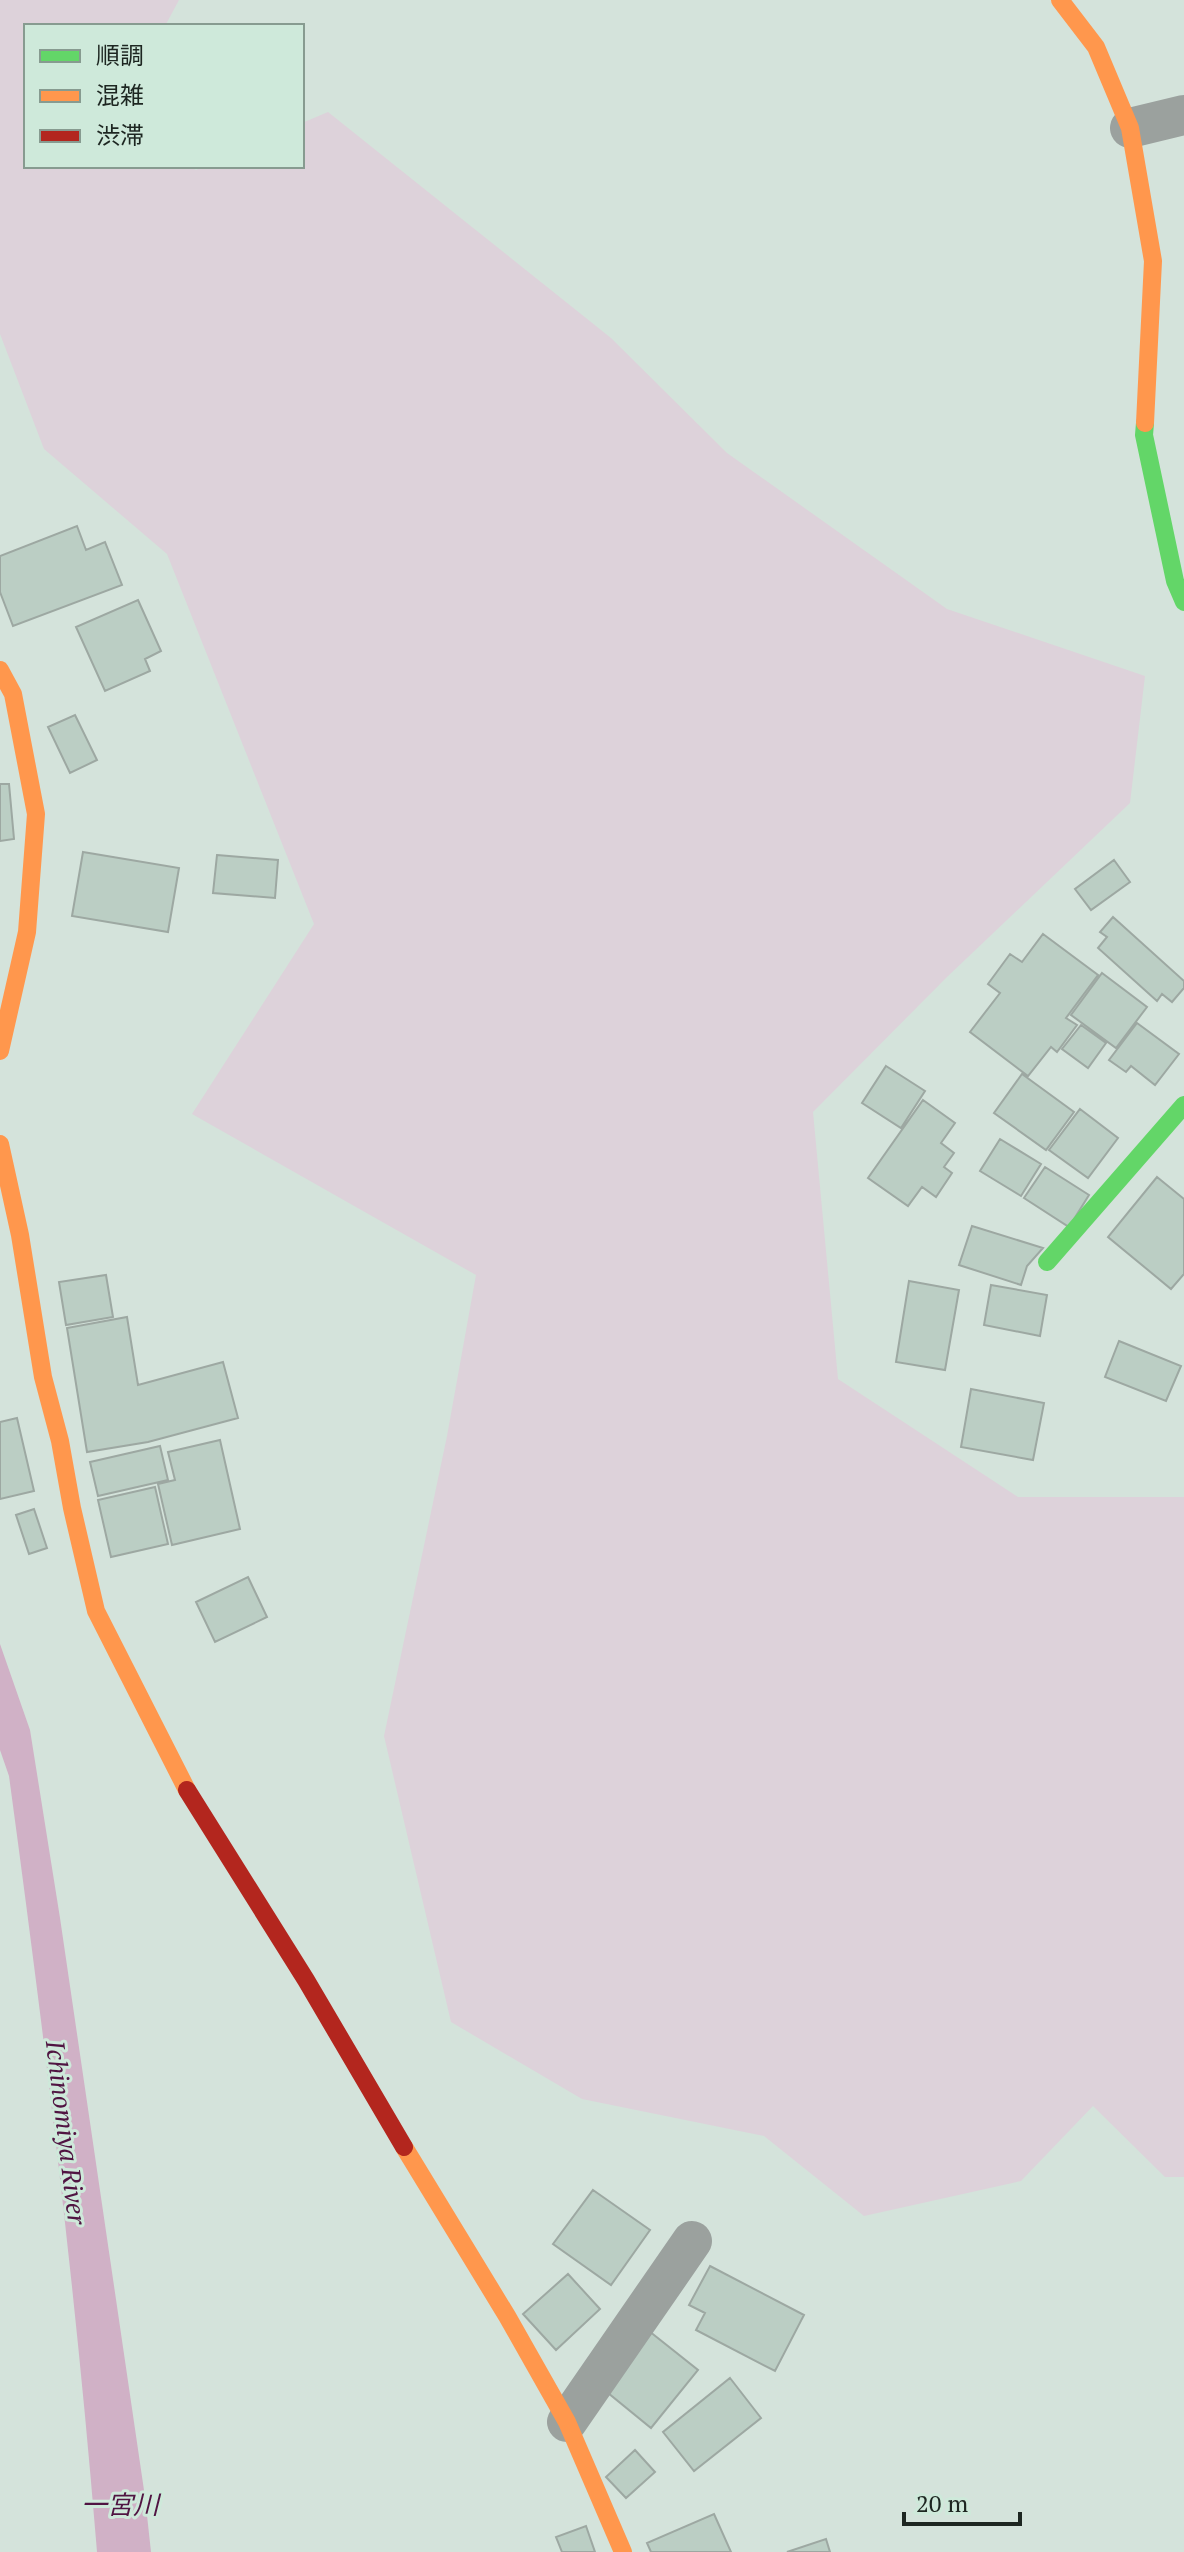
<svg xmlns="http://www.w3.org/2000/svg" width="1184" height="2552" font-family="'PT Serif','Noto Sans JP',serif">
	<rect width="100%" height="100%" fill="#d4e3db"/>
	<path fill="#ddd2da" d="M0 0H179L165 26H26V166H189L196 170 204 166H302V123L328 112 611 338 727 453 947 609 1145 676 1130 803 947 977 813 1112 838 1379 1018 1497H1184V2177H1165L1093 2106 1021 2181 864 2216 764 2136 582 2099 451 2022 384 1736 447 1436 476 1275 192 1114 314 924 167 554 44 449 0 334Z"/>
	<path fill="#d0b1c6" d="M0 1644 30 1730 60 1918 145 2497 151 2552H97C76 2292 44 2034 9 1776L0 1750Z"/>
	<path fill="#bbcec4" stroke="#9da8a2" stroke-width="2" d="M77 526 86 550 105 542 122 585 13 626 0 592V556Z
		M138 600 161 651 145 659 150 671 105 691 76 627Z
		M75 715 97 760 70 773 48 727Z
		M0 784H9L14 839 0 841Z
		M83 852 179 868 168 932 72 916Z
		M217 855 278 860 275 898 213 893Z
		M1114 860 1130 882 1091 910 1075 889Z
		M1113 917 1184 981V988L1172 1002 1162 994 1157 1001 1098 948 1107 937 1100 932Z
		M1043 934 1098 975 1066 1018 1077 1025 1057 1052 1051 1047 1028 1076 970 1032 1000 993 988 984 1010 954 1022 962Z
		M1102 973 1147 1007 1116 1048 1071 1015Z
		M1137 1023 1179 1054 1155 1085 1131 1066 1126 1072 1109 1060Z
		M1081 1025 1106 1043 1088 1068 1062 1049Z
		M886 1066 925 1091 901 1128 862 1103Z
		M1022 1074 1074 1112 1046 1150 994 1113Z
		M923 1100 955 1123 941 1143 954 1153 944 1167 952 1173 936 1197 922 1187 908 1206 868 1178Z
		M1080 1109 1118 1138 1088 1178 1049 1150Z
		M1000 1139 1041 1164 1021 1196 980 1171Z
		M1045 1167 1089 1195 1069 1227 1024 1198Z
		M1157 1177 1184 1199V1274L1171 1289 1108 1237Z
		M972 1226 1043 1248 1027 1266 1021 1285 959 1265Z
		M106 1275 113 1317 66 1325 59 1282Z
		M909 1281 959 1290 945 1370 896 1362Z
		M991 1285 1047 1295 1040 1336 984 1325Z
		M127 1317 138 1385 223 1362 238 1418 148 1442 87 1452 67 1328Z
		M1119 1341 1181 1366 1166 1401 1105 1377Z
		M971 1389 1044 1403 1033 1460 961 1447Z
		M17 1418 34 1491 0 1499V1422Z
		M220 1440 240 1529 172 1545 158 1484 175 1480 168 1452Z
		M160 1446 168 1480 98 1496 90 1462Z
		M155 1487 168 1544 111 1557 98 1500Z
		M34 1509 47 1548 29 1554 16 1515Z
		M248 1577 267 1617 215 1642 196 1602Z
		M593 2190 650 2230 611 2285 553 2244Z
		M710 2266 804 2315 775 2371 696 2330 705 2313 689 2305Z
		M568 2274 600 2309 556 2350 523 2314Z
		M649 2331 698 2370 651 2428 602 2388Z
		M730 2378 761 2418 694 2471 663 2432Z
		M635 2450 655 2472 626 2498 606 2477Z
		M714 2514 731 2552H651L647 2543Z
		M586 2526 595 2552H562L556 2537Z
		M826 2539 830 2552H787Z"/>
	<g fill="none" stroke-linecap="round" stroke-linejoin="round">
		<path stroke="#9ba19e" stroke-width="40" d="M1130 128 1184 115
			M567 2422 692 2241"/>
		<path stroke="#63d668" stroke-width="18" d="M1145 423 1144 435 1175 581 1184 602
			M1047 1262 1184 1105"/>
		<path stroke="#ff974d" stroke-width="18" d="M1060 0 1096 47 1130 128 1153 261 1145 423
			M0 670 13 694 36 814 27 932 0 1051
			M0 1144 20 1235 43 1377 60 1441 72 1508 96 1611 187 1790
			M404 2147 507 2316 567 2422 623 2552"/>
		<path stroke="#b3261e" stroke-width="18" d="M187 1790 306 1980 404 2147"/>
	</g>
	<g text-anchor="middle" dominant-baseline="central" stroke-width="6" stroke-linejoin="round" paint-order="stroke">
		<g font-size="26" font-style="italic" fill="#501442" stroke="#cee9da">
			<text transform="translate(67 2132) rotate(83)">Ichinomiya River</text>
			<text x="120" y="2504">一宮川</text>
		</g>
	</g>
	<rect x="24" y="24" width="280" height="144" fill="#cee9da" stroke="#879b90" stroke-width="2"/>
	<rect x="40" y="50" width="40" height="12" fill="#63d668" stroke="#879b90" stroke-width="2"/>
	<text x="96" y="64" font-size="24" fill="#1d2621">順調</text>
	<rect x="40" y="90" width="40" height="12" fill="#ff974d" stroke="#879b90" stroke-width="2"/>
	<text x="96" y="104" font-size="24" fill="#1d2621">混雑</text>
	<rect x="40" y="130" width="40" height="12" fill="#b3261e" stroke="#879b90" stroke-width="2"/>
	<text x="96" y="144" font-size="24" fill="#1d2621">渋滞</text>
	<path d="M904 2512v12h116v-12" fill="none" stroke="#1d2621" stroke-width="4"/>
	<text x="916" y="2512" font-size="24" fill="#1d2621" stroke="#cee9da" stroke-width="6" paint-order="stroke">20 m</text>
</svg>
